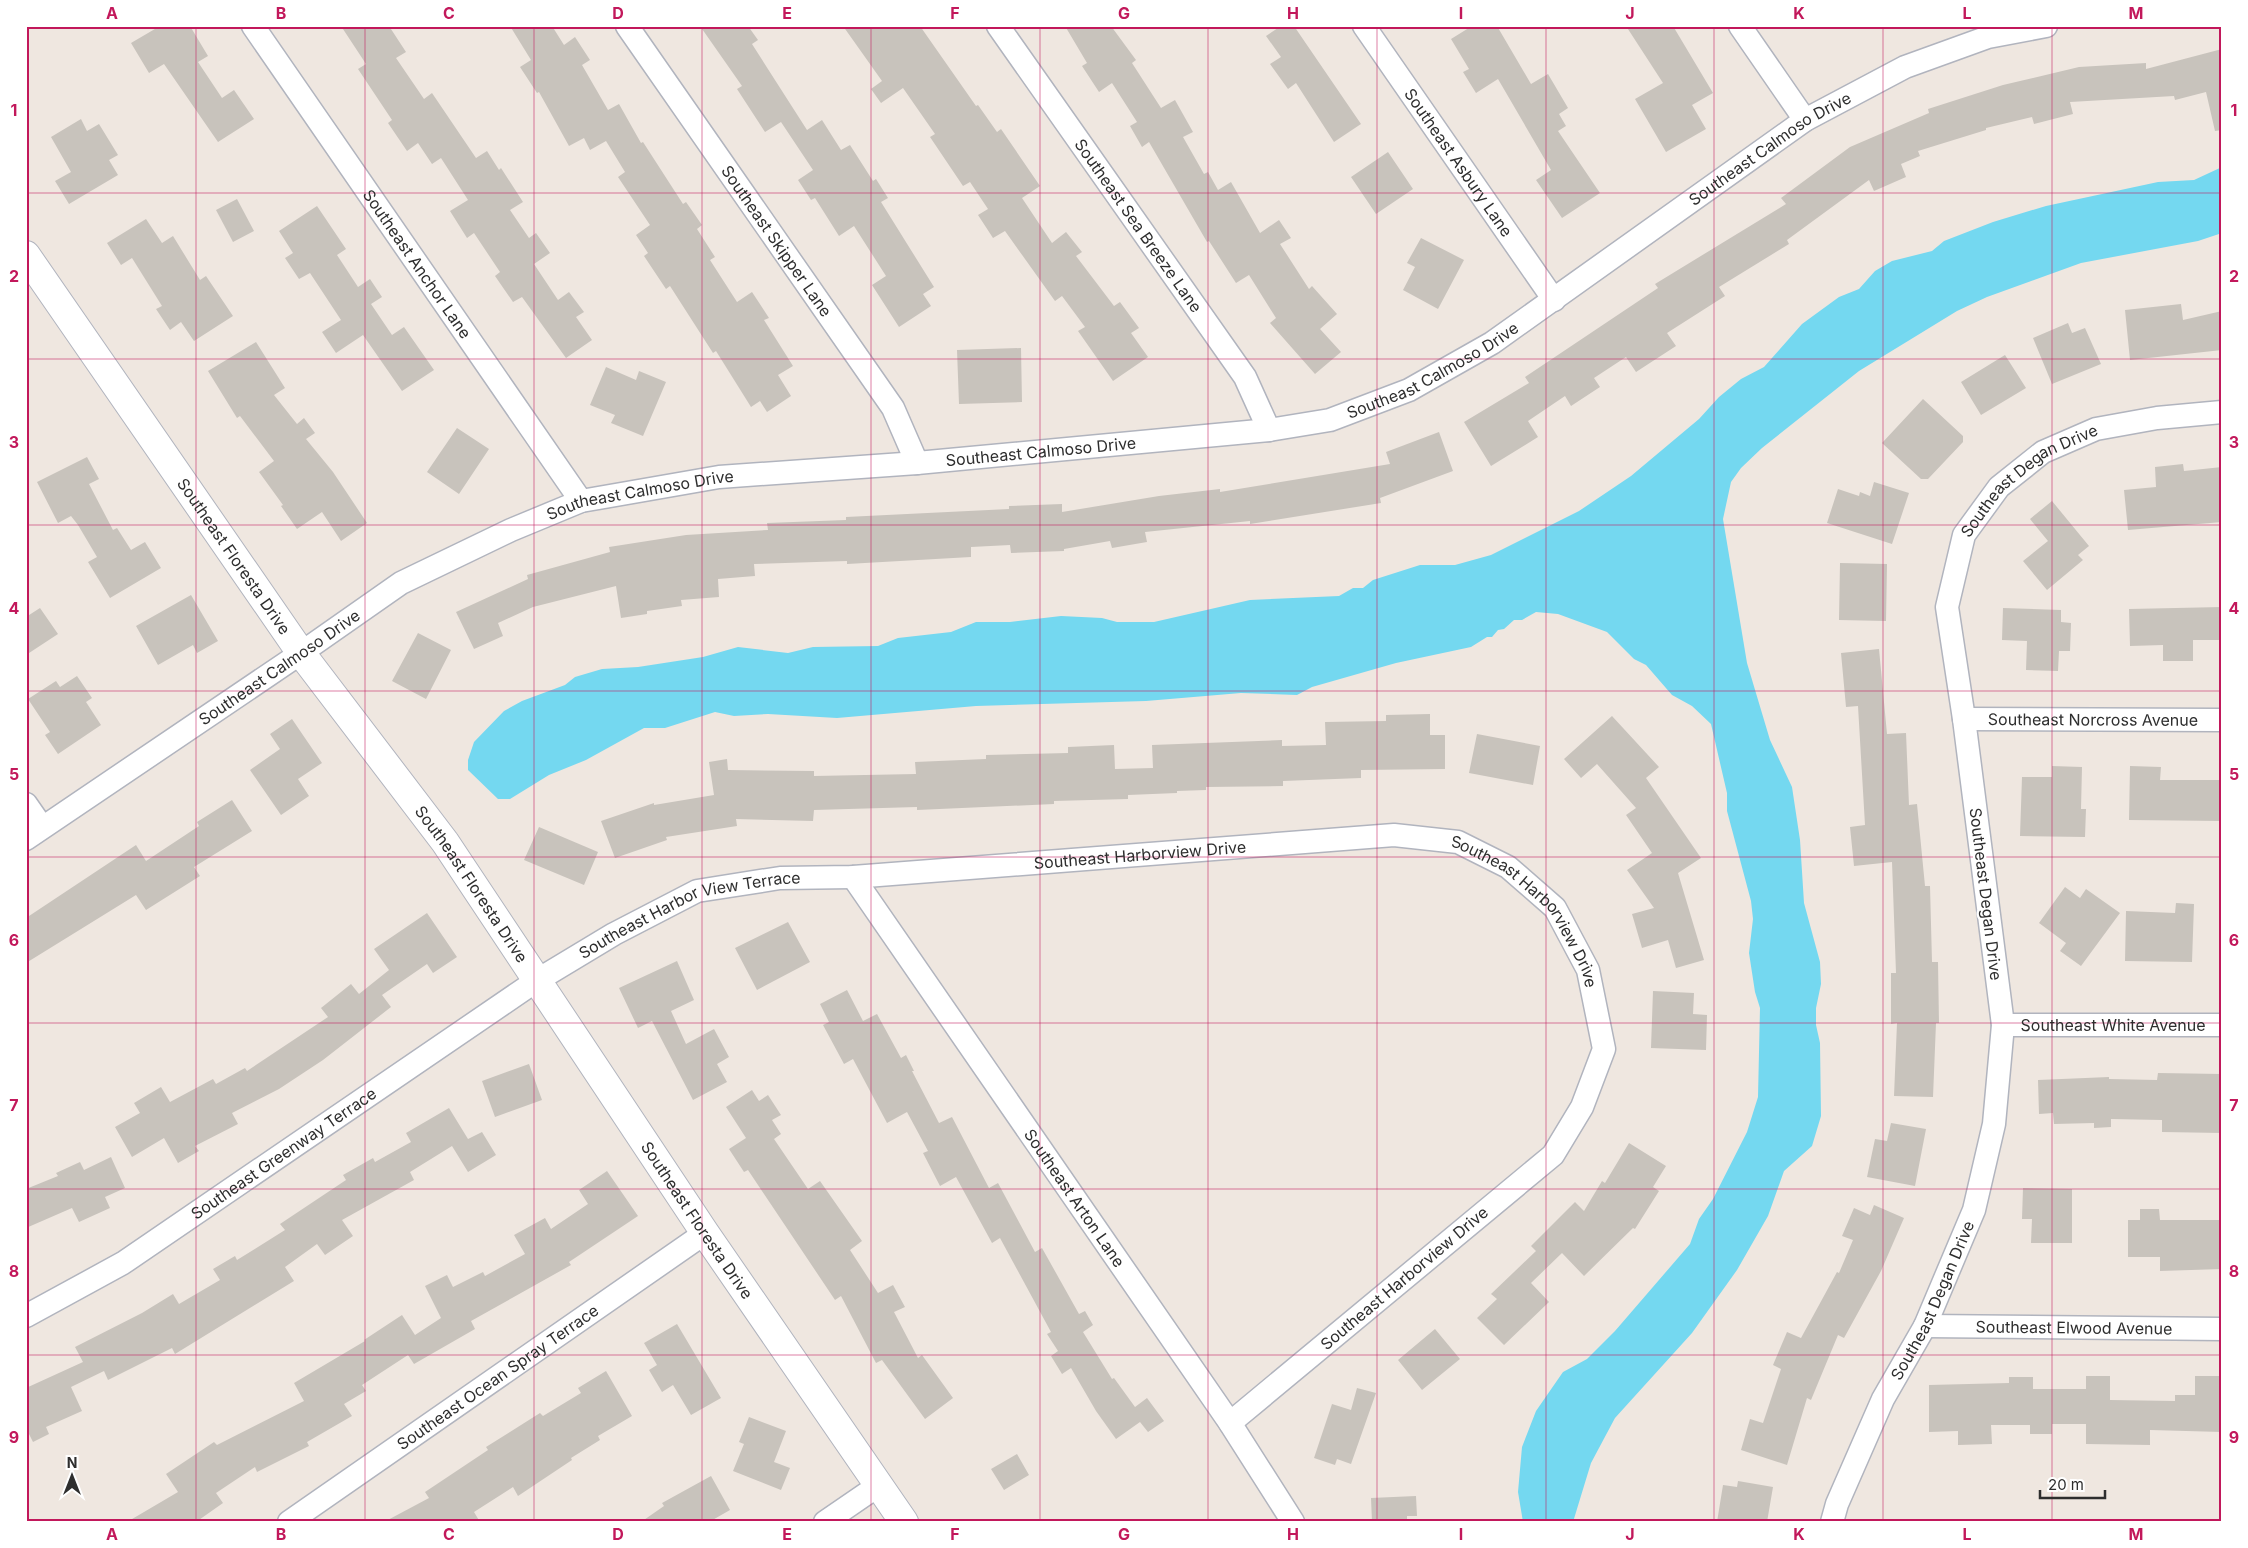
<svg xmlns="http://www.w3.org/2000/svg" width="2248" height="1548" font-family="Inter,sans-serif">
	<rect width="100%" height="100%" fill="#efe7e0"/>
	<path fill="#74d8f0" d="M2222 167V233L2198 241 2081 263 1987 297 1957 311 1859 371 1762 448 1741 468 1731 482 1723 519 1747 663 1770 740 1792 787 1800 840 1804 903 1820 962 1821 984 1816 1008V1025L1820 1043 1821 1116 1812 1146 1784 1171 1768 1216 1737 1270 1692 1333 1615 1418 1591 1463 1573 1522H1523L1518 1492 1522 1447 1536 1411 1563 1372 1587 1359 1615 1331 1690 1244 1699 1219 1713 1199 1747 1132 1758 1097 1760 1008 1755 992 1749 953 1753 919 1751 901 1727 811V793L1711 724 1692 706 1672 695 1646 665 1634 659 1607 632 1558 614 1536 612 1522 620H1514L1504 629 1498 630 1492 637H1487L1471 647 1396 663 1312 687 1297 695 1241 693 1146 701 976 706 837 718 768 714 734 716 715 712 665 728H644L586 760 549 775 510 799H498L468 770V760L474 742 504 711 522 701 565 685 575 677 602 669 638 667 703 657 738 647 788 653 813 647 878 646 898 638 951 632 976 622H1010L1061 616 1102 618 1117 622H1154L1250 600 1339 596 1353 588H1363L1373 580 1420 565H1455L1491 555 1579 511 1631 476 1699 419 1719 397 1741 379 1764 367 1802 324 1839 297 1859 289 1875 271 1892 261 1932 251 1944 241 1993 222 2046 206 2158 182 2194 180Z"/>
	<path fill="#c8c3bc" d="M160 26H190L208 56 198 62 222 98 234 90 254 119 218 142 164 64 149 73 131 43Z
		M341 26H389L406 52 396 58 424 99 432 93 476 158 487 151 499 170 501 168 523 202 510 210 529 238 536 233 550 253 534 264 558 300 569 292 584 312 576 317 592 340 566 358 522 297 513 302 495 276 500 272 474 233 467 238 450 211 468 200 441 158 432 164 418 143 407 151 388 123 392 120 358 69 366 64Z
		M510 26H552L564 45 575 37 590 60 582 65 608 110 619 104 641 143 643 142 683 204 686 202 702 225 697 229 715 257 710 260 737 302 752 292 769 318 764 320 793 366 778 375 791 396 767 412 760 401 751 407 716 351 713 353 670 286 666 289 644 256 648 253 636 235 650 225 618 177 625 172 606 141 590 150 584 138 569 146 539 92 537 93 520 67 531 60Z
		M700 26H748L758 40 752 44 807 130 822 120 841 150 850 145 873 181 876 179 888 198 881 202 934 287 923 294 931 306 899 327 872 285 886 276 854 226 839 236 815 198 811 200 798 180 813 170 781 122 765 132 737 89 742 86Z
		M843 26H920L976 106 978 105 997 132 1001 129 1040 186 1022 198 1052 243 1066 232 1082 252 1076 256 1114 306 1120 302 1139 328 1131 333 1148 357 1113 381 1078 331 1085 327 1062 296 1055 301 1005 231 993 238 978 215 988 209 970 182 963 186 930 137 935 134 903 88 881 103 871 89 882 81Z
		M1065 26H1111L1136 60 1132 63 1161 108 1175 100 1193 132 1183 137 1204 174 1208 172 1218 190 1231 182 1260 233 1279 220 1291 238 1280 244 1309 289 1312 286 1337 314 1320 329 1341 352 1315 374 1270 323 1276 318 1249 275 1236 283 1209 241 1207 242 1149 142 1142 147 1130 126 1137 122 1112 83 1099 92 1082 66 1087 63Z
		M1281 26H1294L1361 124 1334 142 1296 83 1288 89 1270 64 1281 57 1266 36Z
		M1472 26H1497L1531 84 1548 74 1568 108 1559 114 1566 126 1558 131 1600 193 1562 218 1536 180 1551 170 1498 79 1476 93 1463 72 1469 69 1451 39Z
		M1626 26H1673L1713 93 1692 105 1706 129 1666 152 1635 99 1663 83Z
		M2222 49V130L2215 131 2206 92 2175 100 2174 96 2070 102 2073 114 2034 124 2032 117 1986 128V130L1918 151 1920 156 1901 164 1906 177 1874 191 1869 180 1787 240 1789 244 1719 287 1725 296 1667 333 1676 346 1636 372 1626 357 1594 378 1600 387 1571 406 1565 396 1528 421 1538 437 1491 466 1464 422 1529 383 1525 377 1658 288 1655 284 1786 204 1781 198 1850 147 1929 113 1928 109 2003 85 2079 67 2146 63V69Z
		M81 119 87 131 99 124 118 155 109 160 118 175 69 204 55 181 71 172 51 137Z
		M1388 152 1413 189 1376 214 1351 177Z
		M237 199 254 231 233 242 216 210Z
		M317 206 346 249 337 255 358 287 370 279 382 297 371 304 392 335 404 327 434 370 402 391 363 335 336 353 322 332 341 320 310 273 299 279 285 258 293 253 279 231Z
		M146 219 162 243 173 236 200 280 206 276 233 316 194 341 181 322 170 330 156 309 162 306 132 258 121 265 107 243Z
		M1421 238 1464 260 1438 309 1403 290 1415 267 1407 263Z
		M2181 304 2183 320 2222 311V350L2130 360 2125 310Z
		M2068 323 2072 333 2085 328 2101 364 2052 384 2033 338Z
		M256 342 285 388 274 395 297 424 304 418 315 433 306 439 333 472 367 523 341 541 322 512 297 529 281 506 283 505 259 472 274 461 240 416 237 418 208 371Z
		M1021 348 1022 402 959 404 957 350Z
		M2005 355 2026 388 1981 415 1961 382Z
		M606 367 636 380 639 371 666 382 643 436 611 423 615 415 590 405Z
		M1923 399 1963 436V442L1928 479H1921L1882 443Z
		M457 428 489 449 459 494 427 472Z
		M1439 432 1453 471 1380 498 1381 503 1250 524V521L1145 532 1147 542 1112 548 1110 541 1064 549V551L1011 553 1010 545 971 547V557L847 564V561L754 564 755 576 718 579 719 597 681 600 682 606 647 611V614L621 618 616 586 533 607 498 623 503 636 474 649 456 612 528 579 527 575 610 552 609 547 686 535 768 530 767 523 846 520V517L1009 509V506L1062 504V512L1159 496 1220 489V492L1390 464 1386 452Z
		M87 457 99 479 89 484 113 530 117 528 131 550 145 542 161 568 110 598 88 562 97 557 78 525 71 516 58 523 37 482Z
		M2183 464 2184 471 2222 467V522L2128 530 2124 490 2156 487 2155 467Z
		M1874 482 1909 493 1892 544 1827 523 1838 489 1859 496 1860 492 1870 496Z
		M2052 501 2089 546 2078 555 2083 560 2047 590 2023 561 2048 541 2030 519Z
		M1840 563 1887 564 1886 621 1839 620Z
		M191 595 218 641 197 653 193 645 158 665 136 626Z
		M2222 607V640H2193V661H2163V645L2130 646 2129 609Z
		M40 608 58 634 26 655V617Z
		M2003 608 2061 610V622L2071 623 2070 651H2059L2058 671 2026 670 2027 641 2002 640Z
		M418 633 451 650 426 699 392 681Z
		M1879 649 1887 734 1906 733 1909 805 1917 804 1925 886H1930L1932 962H1938L1939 1023H1936L1933 1097 1894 1096 1897 1023 1891 1024V973H1896L1892 862 1854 866 1850 827 1865 825 1858 706 1846 707 1841 653Z
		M77 676 92 698 86 702 101 725 58 754 45 735 50 732 28 699 56 681 60 687Z
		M1430 714V735H1445V769L1361 770V778L1283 781V786L1206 787V790L1177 791V793L1128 795V799L1054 801V804L917 810V807L814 810 813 821 736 819 737 826 666 837 667 840 615 858 601 821 654 803V805L714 795 709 762 727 759 728 770 814 771V776L916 774 915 762 986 759V755L1068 753V747L1114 745 1115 769 1153 768 1152 745 1282 740V746L1326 745 1325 722 1386 721V715Z
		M1612 716 1659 767 1646 778 1701 858 1678 873 1704 960 1676 968 1668 940 1642 948 1632 914 1654 908 1627 870 1652 853 1626 815 1636 808 1597 764 1581 778 1564 759Z
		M292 719 322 763 298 779 309 796 281 815 250 770 280 749 270 734Z
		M1477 734 1540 746 1533 785 1469 773Z
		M2052 766 2082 767 2081 809H2086L2085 837 2020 836 2022 777H2052Z
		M2130 766 2161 767 2160 780H2222V821L2129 820Z
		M232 800 252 831 194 867 200 876 146 910 136 895 26 963V918L136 845 146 861 199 826 197 822Z
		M539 827 598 852 584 885 524 860Z
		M2065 887 2080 898 2086 889 2120 913 2081 966 2060 951 2066 943 2039 923Z
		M2176 903 2194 904 2192 962 2125 961 2126 911 2175 913Z
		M427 913 457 957 433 973 427 964 382 995 391 1007 323 1060 279 1089 232 1113 238 1124 195 1146 199 1151 178 1163 164 1138 132 1157 115 1127 140 1113 134 1103 161 1087 170 1102 213 1079 216 1084 245 1068 247 1071 328 1017 321 1008 351 984 359 994 389 970 374 949Z
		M788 922 810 962 757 990 735 948Z
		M677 961 694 1000 671 1011 686 1044 714 1029 729 1057 717 1064 727 1082 693 1100 652 1021 638 1028 619 988Z
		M847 990 863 1021 877 1014 901 1058 906 1055 914 1071H912L939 1123 952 1117 989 1188 998 1183 1035 1252 1042 1248 1079 1314 1085 1311 1093 1325 1083 1332 1112 1379 1114 1378 1135 1407 1147 1398 1164 1421 1148 1432 1140 1422 1116 1439 1096 1411 1071 1368 1062 1374 1051 1356 1058 1351 1047 1334 1051 1332 1000 1238 992 1243 956 1177 940 1186 923 1153 928 1151 907 1112 887 1123 853 1059 844 1064 823 1025 829 1022 820 1004Z
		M1653 991 1694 993 1693 1014 1707 1015 1706 1050 1651 1048Z
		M529 1064 542 1100 495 1117 482 1081Z
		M2158 1073 2222 1074V1133L2162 1132V1120L2111 1119V1127L2094 1128V1123L2054 1124 2053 1113 2039 1114 2038 1080 2109 1077V1079L2157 1080Z
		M752 1090 759 1101 768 1095 781 1115 772 1120 781 1134 774 1139 808 1189 820 1181 862 1241 850 1250 878 1293 893 1285 905 1307 894 1312 918 1358 922 1355 953 1398 925 1419 882 1360 876 1363 841 1296 835 1300 748 1170 744 1172 729 1149 746 1138 726 1107Z
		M449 1108 468 1139 482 1132 496 1155 468 1172 452 1146 410 1172 414 1180 342 1220 353 1236 325 1255 317 1244 285 1267 294 1281 175 1354 172 1348 108 1380 104 1371 71 1387 82 1411 46 1427 49 1434 33 1442 26 1428V1388L83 1362 75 1347 142 1313 173 1294 179 1304 220 1280 213 1269 235 1256 237 1260 285 1230 280 1224 346 1180 343 1175 373 1158 375 1162 411 1142 406 1133Z
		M1891 1123 1926 1129 1915 1186 1867 1177 1875 1139 1887 1141Z
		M1629 1143 1666 1166 1653 1187 1659 1191 1635 1229 1633 1228 1584 1276 1562 1253 1531 1283 1549 1302 1504 1345 1477 1318 1497 1299 1491 1294 1536 1251 1531 1246 1575 1202 1584 1211 1602 1181 1605 1183Z
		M111 1157 125 1188 105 1197 110 1208 79 1222 72 1208 26 1228V1189L58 1176 56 1173 80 1162 84 1170Z
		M607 1171 638 1216 569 1262 571 1265 471 1321 475 1329 414 1364 408 1355 362 1385 366 1391 344 1404 352 1416 307 1442 309 1446 257 1472 255 1467 216 1493 223 1503 196 1522H127L178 1492 166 1474 214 1442 217 1445 304 1401 294 1383 365 1341 364 1340 402 1315 415 1335 441 1318 425 1286 447 1275 453 1287 483 1272 485 1276 525 1254 514 1235 545 1218 551 1229 588 1204 579 1190Z
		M2023 1188 2072 1189V1243H2031L2032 1219H2022Z
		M1874 1205 1904 1218 1881 1271 1844 1338 1838 1335 1811 1400 1807 1398 1787 1465 1741 1450 1750 1419 1763 1423 1781 1369 1773 1365 1787 1332 1801 1338 1837 1272 1839 1273 1853 1240 1842 1236 1854 1208 1870 1215Z
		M2140 1209H2159L2160 1220H2222V1269L2160 1271V1257H2128V1220H2140Z
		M677 1324 721 1398 691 1415 673 1385 662 1392 649 1370 657 1365 644 1343Z
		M1435 1329 1460 1359 1422 1390 1398 1360Z
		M606 1371 632 1416 598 1436 600 1440 571 1458 572 1460 518 1496 513 1487 474 1512 480 1522H384L429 1498 425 1492 488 1450 486 1447 540 1413 543 1416 581 1393 578 1388Z
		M2086 1376H2110V1400L2175 1401V1395H2195V1376H2222V1432L2150 1430V1445L2086 1444V1424H2052V1434H2030V1425H1991L1992 1444 1958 1445V1431L1929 1432V1385L2009 1383V1377H2033V1389H2086Z
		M1357 1388 1376 1393 1351 1464 1337 1459 1335 1465 1314 1458 1332 1404 1351 1410Z
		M749 1417 786 1431 774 1462 790 1468 781 1490 733 1471 744 1444 739 1442Z
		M1017 1454 1029 1475 1004 1490 991 1469Z
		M711 1476 730 1510 709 1522H641L664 1506 662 1503Z
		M1738 1481 1773 1487 1767 1522H1717L1723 1485 1737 1487Z
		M1416 1496 1417 1516H1407V1522H1372L1371 1498Z"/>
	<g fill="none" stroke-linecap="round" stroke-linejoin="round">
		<g stroke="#b1b4be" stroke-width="25">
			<g id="minor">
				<path id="s1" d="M253 26 581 501"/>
				<path id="s2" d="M627 26 893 408 917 463"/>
				<path id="s3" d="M998 26 1245 377 1269 430"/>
				<path id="s4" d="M1364 26 1554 300"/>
				<path d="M1740 26 1805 120"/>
				<path id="s5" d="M1964 719 2222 720"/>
				<path d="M26 804 42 827"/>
				<path id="s6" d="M26 839 301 653 401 583 511 530 581 501 719 477 917 463 1269 430 1330 420 1409 390 1492 343 1805 120 1905 67 1988 37 2046 26"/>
				<path id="s7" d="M853 877 1230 1423 1293 1522"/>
				<path id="s8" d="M2003 1025H2222"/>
				<path id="s9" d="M26 1316 123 1263 536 981 614 934 697 891 780 878 853 877 1394 835 1458 842 1508 867 1555 908 1588 970 1604 1049 1582 1107 1553 1155 1230 1423"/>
				<path id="s10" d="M1925 1326 2222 1329"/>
				<path id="s11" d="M289 1522 705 1233"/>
				<path d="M825 1522 879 1485"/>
				<path id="s12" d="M1832 1522 1837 1504 1883 1399 1925 1326 1974 1210 1994 1124 2003 1025 1964 719 1947 607 1964 535 1999 487 2043 452 2096 429 2157 418 2222 412"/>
			</g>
		</g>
		<g stroke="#b1b4be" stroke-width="30">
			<g id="tertiary">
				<path id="s13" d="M26 255 301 653 445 842 705 1233 904 1522"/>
			</g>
		</g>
		<use href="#minor" stroke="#fff" stroke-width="22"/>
		<use href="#tertiary" stroke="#fff" stroke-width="28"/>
	</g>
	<path fill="none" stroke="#c2185b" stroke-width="1" stroke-opacity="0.55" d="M196 26V1522M365 26V1522M534 26V1522M702 26V1522M871 26V1522M1040 26V1522M1208 26V1522M1377 26V1522M1546 26V1522M1714 26V1522M1883 26V1522M2052 26V1522M26 193H2222M26 359H2222M26 525H2222M26 691H2222M26 857H2222M26 1023H2222M26 1189H2222M26 1355H2222"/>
	<g text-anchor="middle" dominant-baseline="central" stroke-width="4.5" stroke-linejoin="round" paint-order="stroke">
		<g font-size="16" fill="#2e2e2e" stroke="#fff">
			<text stroke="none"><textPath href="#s6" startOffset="1925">Southeast Calmoso Drive</textPath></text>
			<text stroke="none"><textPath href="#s4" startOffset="166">Southeast Asbury Lane</textPath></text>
			<text stroke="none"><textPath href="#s3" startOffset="244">Southeast Sea Breeze Lane</textPath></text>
			<text stroke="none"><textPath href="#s2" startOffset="262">Southeast Skipper Lane</textPath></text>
			<text stroke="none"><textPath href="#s1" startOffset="289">Southeast Anchor Lane</textPath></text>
			<text stroke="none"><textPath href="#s6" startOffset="1520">Southeast Calmoso Drive</textPath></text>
			<text stroke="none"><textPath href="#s6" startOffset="1115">Southeast Calmoso Drive</textPath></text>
			<text stroke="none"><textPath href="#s12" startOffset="1114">Southeast Degan Drive</textPath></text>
			<text stroke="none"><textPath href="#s6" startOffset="711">Southeast Calmoso Drive</textPath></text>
			<text stroke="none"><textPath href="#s13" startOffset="366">Southeast Floresta Drive</textPath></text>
			<text stroke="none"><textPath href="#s6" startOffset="306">Southeast Calmoso Drive</textPath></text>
			<text stroke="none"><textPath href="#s5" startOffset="129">Southeast Norcross Avenue</textPath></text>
			<text stroke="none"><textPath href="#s9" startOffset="1240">Southeast Harborview Drive</textPath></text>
			<text stroke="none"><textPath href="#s13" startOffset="771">Southeast Floresta Drive</textPath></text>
			<text transform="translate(1986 894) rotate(83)">Southeast Degan Drive</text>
			<text stroke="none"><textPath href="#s9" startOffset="781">Southeast Harbor View Terrace</textPath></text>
			<text stroke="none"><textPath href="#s9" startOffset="1659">Southeast Harborview Drive</textPath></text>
			<text stroke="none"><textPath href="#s8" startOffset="110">Southeast White Avenue</textPath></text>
			<text stroke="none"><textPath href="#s9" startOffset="305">Southeast Greenway Terrace</textPath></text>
			<text stroke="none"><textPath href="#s7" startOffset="390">Southeast Arton Lane</textPath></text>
			<text stroke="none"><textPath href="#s13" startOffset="1176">Southeast Floresta Drive</textPath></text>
			<text transform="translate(1404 1278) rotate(-40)">Southeast Harborview Drive</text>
			<text stroke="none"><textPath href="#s12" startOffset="244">Southeast Degan Drive</textPath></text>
			<text stroke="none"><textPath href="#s10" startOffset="149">Southeast Elwood Avenue</textPath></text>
			<text stroke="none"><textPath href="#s11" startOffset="254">Southeast Ocean Spray Terrace</textPath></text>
		</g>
	</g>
	<rect width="2248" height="1548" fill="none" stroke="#ffffff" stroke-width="55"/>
	<g transform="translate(72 1476)" stroke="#ffffff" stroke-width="4" paint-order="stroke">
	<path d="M0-4L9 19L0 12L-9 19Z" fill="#2e2e2e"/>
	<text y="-8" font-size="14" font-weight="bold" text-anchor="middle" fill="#2e2e2e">N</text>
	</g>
	<path d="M2040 1490v8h65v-8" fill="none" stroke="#2e2e2e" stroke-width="2.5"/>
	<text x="2048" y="1490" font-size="15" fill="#2e2e2e" stroke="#ffffff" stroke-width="4" paint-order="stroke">20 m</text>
	<rect x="28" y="28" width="2192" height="1492" fill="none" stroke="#c2185b" stroke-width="2"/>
	<g font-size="16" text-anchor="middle" font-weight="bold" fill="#c2185b">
		<text x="112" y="19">A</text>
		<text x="281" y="19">B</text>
		<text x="449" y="19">C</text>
		<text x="618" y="19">D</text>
		<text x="787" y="19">E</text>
		<text x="955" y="19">F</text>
		<text x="1124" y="19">G</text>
		<text x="1293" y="19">H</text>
		<text x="1461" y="19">I</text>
		<text x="1630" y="19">J</text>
		<text x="1799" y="19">K</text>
		<text x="1967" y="19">L</text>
		<text x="2136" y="19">M</text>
		<text x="14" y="116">1</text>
		<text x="2234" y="116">1</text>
		<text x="14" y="282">2</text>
		<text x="2234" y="282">2</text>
		<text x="14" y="448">3</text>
		<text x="2234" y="448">3</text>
		<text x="14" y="614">4</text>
		<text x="2234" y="614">4</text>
		<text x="14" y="780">5</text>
		<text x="2234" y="780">5</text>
		<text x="14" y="946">6</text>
		<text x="2234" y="946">6</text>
		<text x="14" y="1111">7</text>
		<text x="2234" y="1111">7</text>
		<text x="14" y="1277">8</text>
		<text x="2234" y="1277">8</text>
		<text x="14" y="1443">9</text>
		<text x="2234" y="1443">9</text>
		<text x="112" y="1540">A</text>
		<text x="281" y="1540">B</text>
		<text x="449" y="1540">C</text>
		<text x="618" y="1540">D</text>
		<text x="787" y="1540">E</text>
		<text x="955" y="1540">F</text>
		<text x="1124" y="1540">G</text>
		<text x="1293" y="1540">H</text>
		<text x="1461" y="1540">I</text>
		<text x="1630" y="1540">J</text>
		<text x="1799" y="1540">K</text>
		<text x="1967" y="1540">L</text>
		<text x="2136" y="1540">M</text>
	</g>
</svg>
